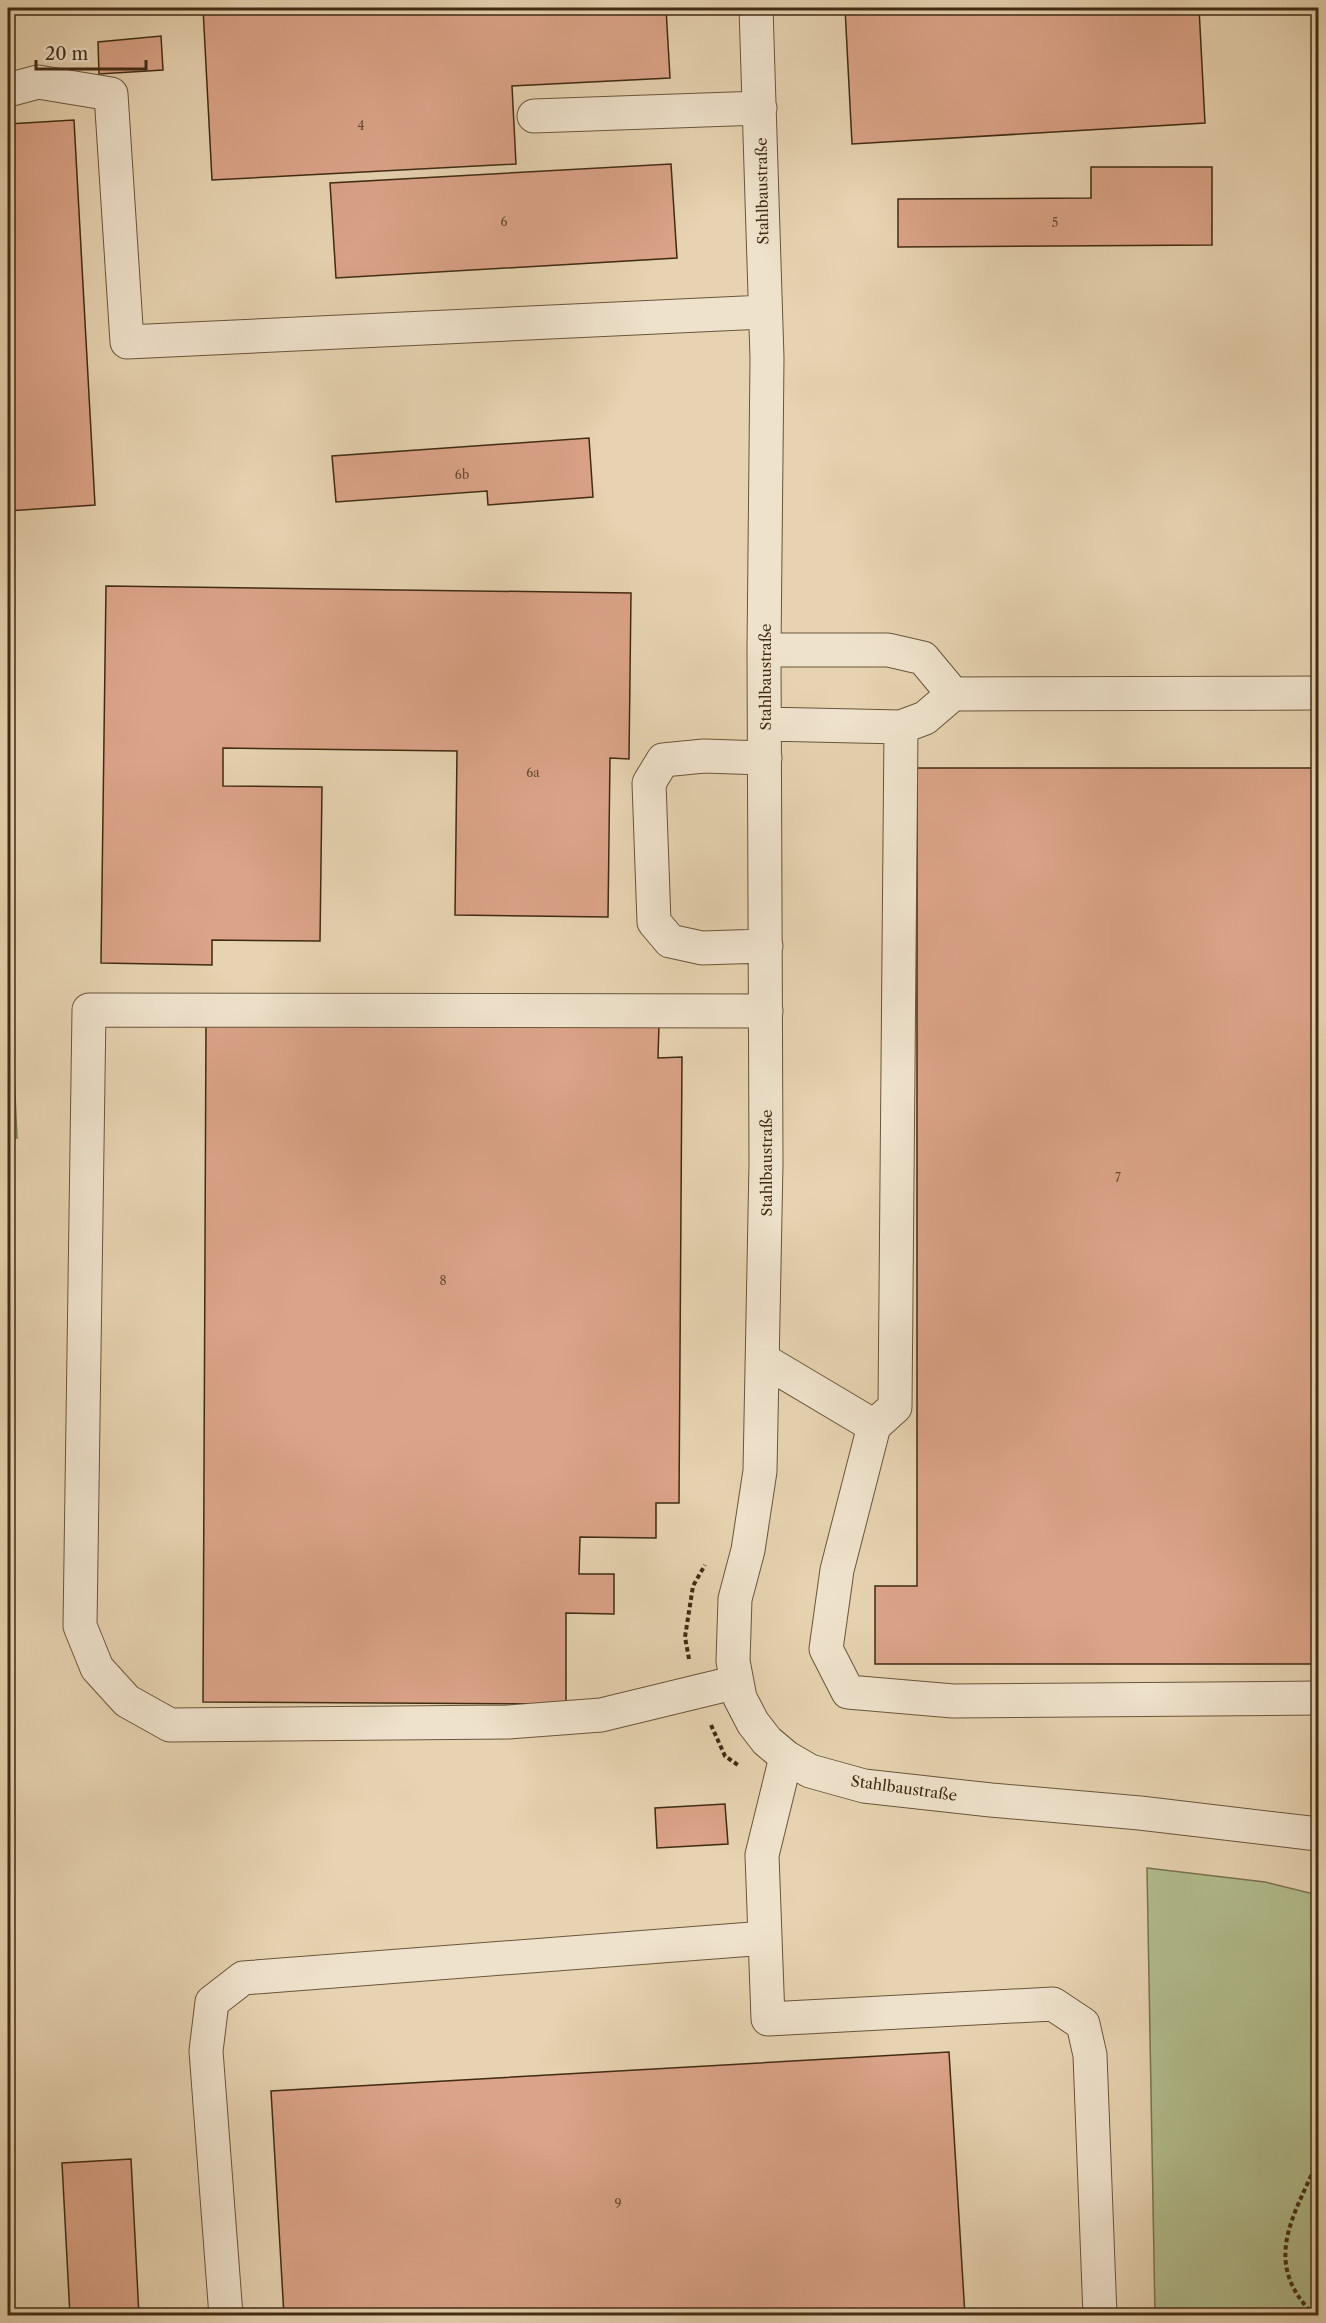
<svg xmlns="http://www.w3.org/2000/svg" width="1326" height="2323" font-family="'Libre Caslon Text',serif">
	<rect width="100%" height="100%" fill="#e7d3b1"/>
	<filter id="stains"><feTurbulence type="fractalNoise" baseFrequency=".00333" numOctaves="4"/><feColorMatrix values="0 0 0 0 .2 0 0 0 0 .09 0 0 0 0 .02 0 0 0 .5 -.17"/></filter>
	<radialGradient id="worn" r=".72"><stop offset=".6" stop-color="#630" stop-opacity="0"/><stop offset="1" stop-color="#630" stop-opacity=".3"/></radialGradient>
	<path fill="#b2bd8e" stroke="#797450" stroke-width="1.5" d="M8 941 17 1138H8Z
		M1147 1868 1265 1882 1318 1895V2315H1155Z"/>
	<path fill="#dba388" stroke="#402b12" stroke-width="1.5" d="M203 8H666L670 78 512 86 516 164 212 180Z
		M845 8H1199L1205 123 852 144Z
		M161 36 163 70 99 74 98 42Z
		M74 120 95 505 8 511V124Z
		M671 164 677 258 336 278 330 183Z
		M1091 167H1212V245L898 247V199L1091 198Z
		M589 438 593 497 488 505 487 491 336 502 332 456Z
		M106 586 631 593 629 759 610 758 608 917 455 915 457 751 223 748V786L322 787 320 941 212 940V965L101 963Z
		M8 628H12L11 682H8Z
		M917 768H1318V1664H875V1586H917Z
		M206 1021 659 1023 658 1058 682 1057 679 1503H656V1538L580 1537 579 1574H614V1614L566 1613V1704L203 1702Z
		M725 1804 728 1844 657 1848 655 1808Z
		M949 2052 965 2316H284L271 2091Z
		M131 2159 139 2316H70L62 2163Z"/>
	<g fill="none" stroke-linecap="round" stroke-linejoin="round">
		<g stroke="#6a553a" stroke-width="35">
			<path id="minor" d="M756 8 767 358 764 650 766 1163 760 1471 748 1550 735 1599 733 1661 740 1698 753 1723 767 1741 786 1757 810 1771 864 1786 991 1800 1140 1813 1318 1834
				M8 90 38 82 111 94 127 342 765 312
				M534 116 760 108
				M764 650H888L923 658 953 694
				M765 724 901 727 925 718 953 694 1318 693
				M765 758 704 756 663 760 649 783 654 922 670 941 702 948 766 946
				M763 1360 874 1426 837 1570 826 1649 848 1692 953 1701 1318 1698
				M874 1426 895 1407 901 727
				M737 1682 601 1715 508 1722 170 1725 127 1701 97 1668 80 1626 89 1010 766 1011
				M786 1757 762 1855 768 2019 1053 2004 1083 2024 1090 2055 1100 2316
				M226 2316 206 2051 212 2002 243 1978 765 1938"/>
		</g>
		<path stroke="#402b12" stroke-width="4" stroke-dasharray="4.5 3" stroke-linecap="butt" d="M689 1659 685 1637 693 1586 705 1565
			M711 1725 725 1756 738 1765
			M1315 2316C1260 2262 1294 2217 1318 2160"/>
		<use href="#minor" stroke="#efe2cc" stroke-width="33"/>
	</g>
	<g text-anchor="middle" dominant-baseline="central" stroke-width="6" stroke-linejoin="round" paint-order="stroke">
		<g font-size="12" fill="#674930">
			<text x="361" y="125">4</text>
			<text x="504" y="221">6</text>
			<text x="1055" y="222">5</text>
			<text x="462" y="474">6b</text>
			<text x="533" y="772">6a</text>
			<text x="1118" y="1177">7</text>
			<text x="443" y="1280">8</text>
			<text x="618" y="2203">9</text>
		</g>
		<g font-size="15" fill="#402b12" stroke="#efe2cc">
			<text transform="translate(762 191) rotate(-91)">Stahlbaustraße</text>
			<text transform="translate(765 677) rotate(-90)">Stahlbaustraße</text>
			<text transform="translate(766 1163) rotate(-90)">Stahlbaustraße</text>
			<text transform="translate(904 1788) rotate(8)">Stahlbaustraße</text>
		</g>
	</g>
	<rect width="1326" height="2323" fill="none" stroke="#e7d3b1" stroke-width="30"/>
	<rect x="9" y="9" width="1308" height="2305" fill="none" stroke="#402b12" stroke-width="3"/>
	<rect x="15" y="15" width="1296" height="2293" fill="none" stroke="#402b12" stroke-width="1.5"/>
	<path d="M36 60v9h110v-9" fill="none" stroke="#402b12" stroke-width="3"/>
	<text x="45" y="60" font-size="18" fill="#402b12" stroke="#efe2cc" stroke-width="4.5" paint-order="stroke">20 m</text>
	<rect width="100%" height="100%" filter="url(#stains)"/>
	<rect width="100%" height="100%" fill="url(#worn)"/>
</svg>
